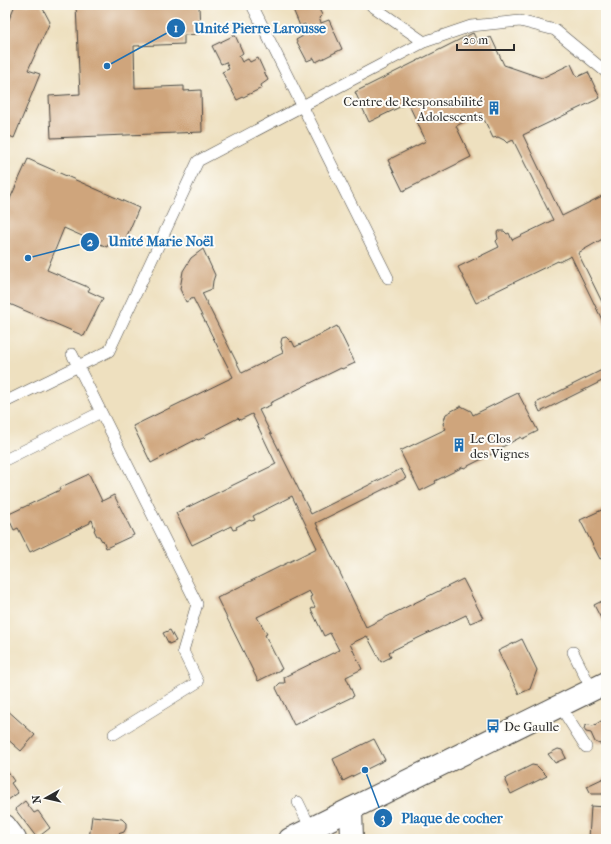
<svg xmlns="http://www.w3.org/2000/svg" width="611" height="844" font-family="'IM FELL French Canon',serif">
	<rect width="100%" height="100%" fill="#fdfcf7"/>
	<filter id="ink" filterUnits="userSpaceOnUse"><feTurbulence type="fractalNoise" baseFrequency=".025" numOctaves="2"/><feDisplacementMap in="SourceGraphic" scale="8" xChannelSelector="R" yChannelSelector="G"/><feConvolveMatrix kernelMatrix="1 2 1 2 8 2 1 2 1" color-interpolation-filters="sRGB"/></filter>
	<filter id="wash" filterUnits="userSpaceOnUse"><feTurbulence type="fractalNoise" baseFrequency=".012" numOctaves="4" result="noise"/><feDisplacementMap in="SourceGraphic" scale="16" xChannelSelector="R" yChannelSelector="G"/><feGaussianBlur stdDeviation="0.9" result="paint"/><feColorMatrix in="noise" values="0 0 0 0 0 0 0 0 0 0 0 0 0 0 0 0 0 1.4 0 .05"/><feComposite in="paint" operator="in"/></filter>
	<g filter="url(#wash)">
		<rect width="100%" height="100%" fill="#eee0bf"/>
		<g id="blocks">
			<path fill="#cfa57c" d="M15 5H41L50 22 28 70 40 74 14 138 7 135 5 141V29Z
				M76 5H199L200 34 184 35V44L134 46 135 88 184 86V91L201 90 202 132 51 138 49 96 80 94Z
				M297 5H317L322 15 319 18 321 23 329 20 342 49 316 62 314 58 307 61 296 40 303 36 302 33 308 30 305 24 300 26 292 7Z
				M473 33 478 43 491 37 504 65 542 78 571 64 577 77 588 72 600 98 523 135 562 216 606 194V237L578 253 603 304 606 302V328L571 256 559 262 558 261 488 295 489 297 476 303 458 267 499 247 496 241 498 239 497 233 498 231H504L507 234 509 233 512 240 553 220 513 140 507 143 504 140 498 137 493 138 481 113 456 126 471 157 403 191 388 160 426 141 408 103 369 122 355 92Z
				M235 35 243 53 239 56 242 62 248 59 250 62 258 58 268 80 261 85 262 88 237 100 222 72 229 69 226 62 221 64 212 46Z
				M28 159 139 208 123 245 111 239 107 247 64 228 47 270 90 288 88 291 103 298 84 336 5 302V210Z
				M203 249 215 275 213 281 212 289 202 293 242 373 283 353 281 347 282 346 281 342 282 338 286 337 291 342 292 341 295 347 337 326 355 363 342 369 341 368 270 403 271 405 259 410 311 514 401 469 406 478 316 523 366 627 463 579 483 618 470 623 466 615 389 652 391 657 381 662 367 636 350 644 362 669 346 677 354 696 294 725 276 688 277 686 280 683H285L284 677 339 650 330 633 324 636 311 609 315 607 310 597 312 596 309 591 257 617 267 634 265 635 282 669 258 681 217 598 317 548 292 496 253 516 255 520 251 521 250 520 236 527 237 529 233 530 231 526 192 545 176 513 276 464 252 414 240 420 238 418 205 435 206 437 198 440 197 439 151 463 133 426 233 377 193 298 186 302 180 289 183 271 191 258Z
				M606 368V379L540 412 536 403Z
				M518 393 538 431 522 439 521 437 491 453 492 454 464 468 463 467 435 481 436 483 420 491 400 451 446 429 443 424 446 414 461 406 471 411 473 415Z
				M89 474 102 501 114 495 134 535 106 548 103 540 102 541 99 536H97L94 530 95 529 92 520 90 521V523L30 552 18 528 14 530 7 515 60 490 59 488Z
				M606 508V556L600 559 580 520Z
				M606 599V628L594 605Z
				M170 630 176 641 169 644 163 633Z
				M522 639 537 670 530 689 519 694 498 651Z
				M5 708 35 735 21 751 5 737Z
				M606 718V741L600 744 595 742 591 733 586 732 584 729 585 726 589 725 593 726Z
				M374 739 385 760 343 781 333 759Z
				M558 749 562 750 566 758 555 763 548 754Z
				M532 765 537 766 547 776 511 794 505 781 506 778Z
				M5 768 14 781 11 783 18 793 8 800 5 796Z
				M606 777V794H591L587 786Z
				M25 801 34 813 38 811 50 828 37 838 15 809Z
				M591 806 606 807V839H589Z
				M92 816 122 819 126 823V828L124 832 118 834V839H89Z"/>
		</g>
	</g>
	<g filter="url(#ink)">
		<use href="#blocks" fill-opacity="0" stroke="#484641" stroke-width="1"/>
		<g fill="none" stroke-linecap="round" stroke-linejoin="round">
			<g stroke="#484641" stroke-width="12">
				<path id="lane" d="M252 5 388 278
					M371 5 424 42
					M72 354 197 604 183 651 198 682 114 734
					M5 402 109 351 198 161 424 42 471 26 520 21 555 30 606 72
					M5 460 101 412
					M573 652 592 690
					M560 706 586 747
					M298 802 311 829"/>
			</g>
			<g stroke="#484641" stroke-width="24">
				<path id="street" d="M351 809 352 839"/>
			</g>
			<g stroke="#484641" stroke-width="24">
				<path id="secondary" d="M5 826 15 839
					M290 839 606 683"/>
			</g>
			<use href="#lane" stroke="#fff" stroke-width="11"/>
			<use href="#street" stroke="#fff" stroke-width="22"/>
			<use href="#secondary" stroke="#fff" stroke-width="22"/>
		</g>
	</g>
	<defs>
		<g id="building-bare" transform="scale(1.08)"><path d="M-4-6H4V6H1V3H-1V6H-4ZM-2.5-4.3h1.7v1.8h-1.7ZM.8-4.3h1.7v1.8H.8ZM-2.5-1h1.7V.8h-1.7ZM.8-1h1.7V.8H.8Z" fill="#1f6fb2" stroke="#fdfcf7" stroke-width="2.5" paint-order="stroke"/></g>
		<g id="bus-bare" transform="scale(1.08)"><path d="M-5-6H5V4H4V6H2V4H-2V6H-4V4H-5ZM-3.5-4V0h7V-4ZM-3.5 1.2v1.5H-2V1.2ZM2 1.2v1.5H3.5V1.2Z" fill="#1f6fb2" stroke="#fdfcf7" stroke-width="2.5" paint-order="stroke"/></g>
	</defs>
	<g fill-rule="evenodd">
		<use href="#building-bare" x="494" y="108"/>
		<use href="#building-bare" x="459" y="445"/>
		<use href="#bus-bare" x="493" y="726"/>
	</g>
	<g text-anchor="middle" dominant-baseline="central" stroke-width="4" stroke-linejoin="round" paint-order="stroke">
		<g font-size="13" fill="#2b2b2b" stroke="#fdfcf7" text-anchor="start">
			<text x="483" y="101" text-anchor="end">Centre de Responsabilité<tspan x="483" dy="15">Adolescents</tspan></text>
			<text x="470" y="438">Le Clos<tspan x="470" dy="15">des Vignes</tspan></text>
			<text x="504" y="726">De Gaulle</text>
		</g>
	</g>
	<path fill="none" stroke="#1f6fb2" stroke-width="1.5" d="M107 66L176 28M28 258L90 242M365 770L383 818"/>
	<g fill="#1f6fb2" stroke="#fdfcf7" stroke-width="1.5">
		<circle cx="107" cy="66" r="4"/>
		<circle cx="28" cy="258" r="4"/>
		<circle cx="365" cy="770" r="4"/>
		<circle cx="176" cy="28" r="10"/>
		<circle cx="90" cy="242" r="10"/>
		<circle cx="383" cy="818" r="10"/>
	</g>
	<g font-size="12" text-anchor="middle" font-weight="bold" fill="#fff">
		<text x="176" y="32">1</text>
		<text x="90" y="246">2</text>
		<text x="383" y="822">3</text>
	</g>
	<g font-size="14" text-anchor="middle" font-weight="bold" fill="#1f6fb2" stroke="#fdfcf7" stroke-width="4" stroke-linejoin="round" paint-order="stroke">
		<text x="260" y="33">Unité Pierre Larousse</text>
		<text x="161" y="246">Unité Marie Noël</text>
		<text x="452" y="823">Plaque de cocher</text>
	</g>
	<rect width="611" height="844" fill="none" stroke="#fdfcf7" stroke-width="20"/>
	<g transform="translate(46 798) rotate(262)" stroke="#fdfcf7" stroke-width="3" paint-order="stroke">
	<path d="M0-3L7 15L0 10L-7 15Z" fill="#2b2b2b"/>
	<text y="-6" font-size="11" font-weight="bold" text-anchor="middle" fill="#2b2b2b">N</text>
	</g>
	<path d="M457 44v6h57v-6" fill="none" stroke="#2b2b2b" stroke-width="2"/>
	<text x="463" y="44" font-size="12" fill="#2b2b2b" stroke="#fdfcf7" stroke-width="3" paint-order="stroke">20 m</text>
</svg>
